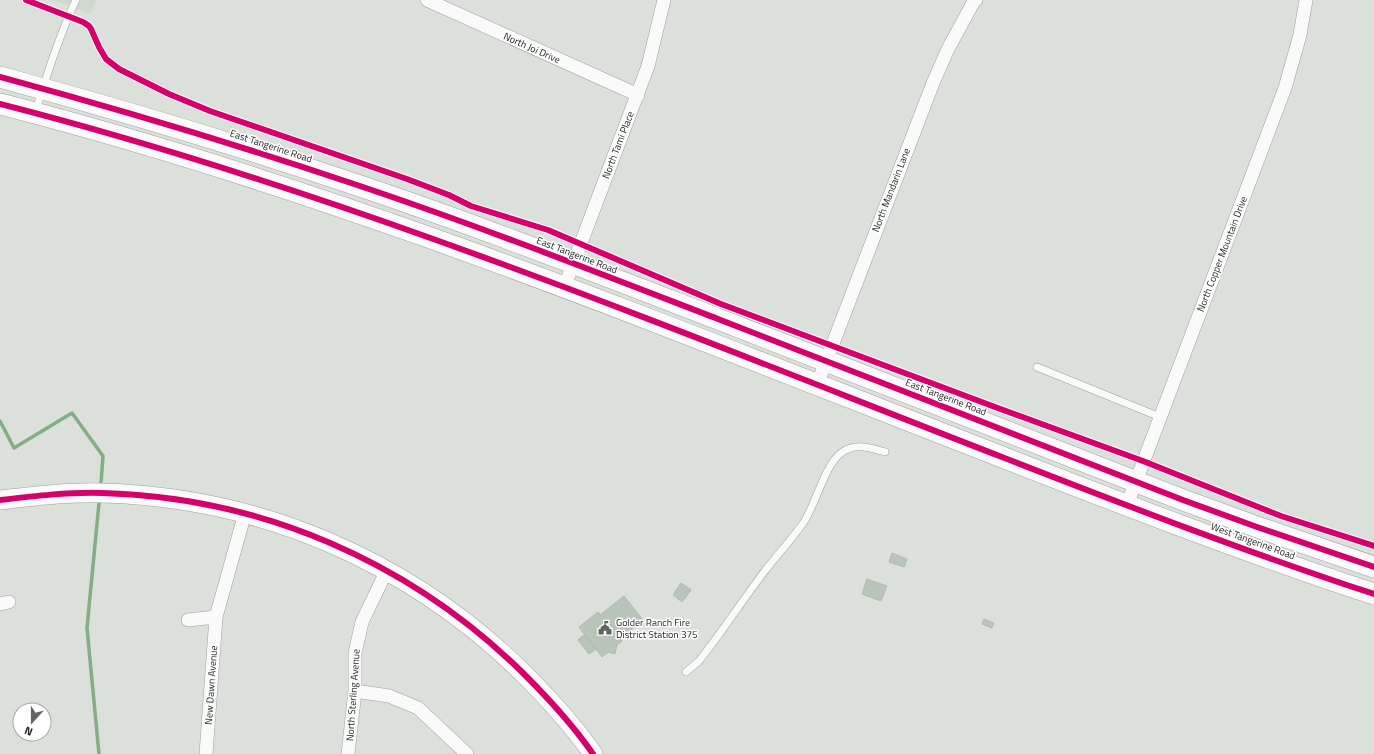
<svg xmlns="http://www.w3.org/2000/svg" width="1374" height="754" font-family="'Titillium Web',sans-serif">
	<rect width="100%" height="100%" fill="#dbe0db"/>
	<path fill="#cedace" d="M53 0H96L91 14Z"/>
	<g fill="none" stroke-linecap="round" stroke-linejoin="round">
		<path stroke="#82af84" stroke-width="3.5" d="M0 421 14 448 72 413 103 456 101 483
			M99 503 87 628 99 754"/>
	</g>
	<path fill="#b7c6b8" stroke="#b3b8b3" d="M892 553 907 559 904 567 889 562Z
		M867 579 887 586 881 601 862 594Z
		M681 583 691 590 682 602 673 595Z
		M624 596 643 620 620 639 622 641 617 645 615 654 608 652 602 657 579 627 598 612 600 615Z
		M984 619 994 623 992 628 982 624Z
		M584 635 596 649 589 654 578 640Z"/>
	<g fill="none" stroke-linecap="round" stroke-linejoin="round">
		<g stroke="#9da29d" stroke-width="8">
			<path id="lane" d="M35 113C47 75 59 36 76 0
				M1037 367 1160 417
				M686 672 699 661C722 632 742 601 764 572 777 555 792 539 804 522 816 503 825 465 841 453 855 442 870 448 885 452"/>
		</g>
		<g stroke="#9da29d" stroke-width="14">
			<path id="street" d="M427 0 638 95
				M564 288 648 66 664 0
				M817 385 933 83 948 49 973 3 976 0
				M1127 505 1285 88 1300 35 1306 0
				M0 604 9 602
				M188 620 216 617
				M355 691 389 696 418 708 467 754
				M206 754 216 617 245 513
				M348 754 355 691V653L362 622 387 570"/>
		</g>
		<g stroke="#9da29d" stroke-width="20">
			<path id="secondary" d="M0 500C34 496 68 492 102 493 261 497 411 562 524 674 549 699 573 725 593 754"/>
		</g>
		<g stroke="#9da29d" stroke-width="22">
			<path id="primary" d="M0 77C118 109 235 144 351 183 474 224 596 272 718 319 873 379 1028 439 1183 500L1257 527 1374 567
				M0 104C344 192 672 329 1002 457 1125 505 1249 553 1374 594"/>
		</g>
		<use href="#lane" stroke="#fafafa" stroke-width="7"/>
		<use href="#street" stroke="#fafafa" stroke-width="13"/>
		<use href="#secondary" stroke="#fafafa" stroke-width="19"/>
		<use href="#primary" stroke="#fafafa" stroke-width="21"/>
		<g stroke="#fff" stroke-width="8">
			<path id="cycleway" d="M26 0 83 22 89 26 91 29 99 47 106 59 119 69 169 94 210 111 407 179 449 195 471 206 548 230 721 304 995 407 1143 461 1281 516 1374 546
				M0 77C118 109 235 144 351 183 474 224 596 272 718 319 873 379 1028 439 1183 500L1257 527 1374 567
				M0 104C344 192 672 329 1002 457 1125 505 1249 553 1374 594
				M0 500C34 496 68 492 102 493 261 497 411 562 524 674 549 699 573 725 593 754"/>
		</g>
		<use href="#cycleway" stroke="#d6006c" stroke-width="6"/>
	</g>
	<defs>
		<g id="civic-bare" transform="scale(1.08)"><path d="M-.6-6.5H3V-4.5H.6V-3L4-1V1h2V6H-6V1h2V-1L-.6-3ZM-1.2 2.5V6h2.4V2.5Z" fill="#616661" stroke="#fff" stroke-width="2.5" paint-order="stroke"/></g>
	</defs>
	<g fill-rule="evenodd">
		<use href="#civic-bare" x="605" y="628"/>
	</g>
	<g text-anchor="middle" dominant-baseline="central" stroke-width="3" stroke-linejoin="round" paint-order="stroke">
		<g font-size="10" fill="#202420" stroke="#fff">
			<text transform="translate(532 48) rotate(24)">North Joi Drive</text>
			<text transform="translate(618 145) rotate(-69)">North Tami Place</text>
			<text transform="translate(271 146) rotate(18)">East Tangerine Road</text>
			<text transform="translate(891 190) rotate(-69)">North Mandarin Lane</text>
			<text transform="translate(1222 254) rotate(-69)">North Copper Mountain Drive</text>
			<text transform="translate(577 255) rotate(21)">East Tangerine Road</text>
			<text transform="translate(946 397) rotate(21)">East Tangerine Road</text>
			<text transform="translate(1253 541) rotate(20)">West Tangerine Road</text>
			<text transform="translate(211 685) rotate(-86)">New Dawn Avenue</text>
			<text transform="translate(353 695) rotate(-86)">North Sterling Avenue</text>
		</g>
		<g font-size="10" fill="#202420" stroke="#fff" text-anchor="start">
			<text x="616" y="622">Golder Ranch Fire<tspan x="616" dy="12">District Station 375</tspan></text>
		</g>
	</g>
	<g transform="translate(32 722) rotate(201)"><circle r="19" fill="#ffffff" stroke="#a6a7a6"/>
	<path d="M0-3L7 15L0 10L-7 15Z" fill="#616661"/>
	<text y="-6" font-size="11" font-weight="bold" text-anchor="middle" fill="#202420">N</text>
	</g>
</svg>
